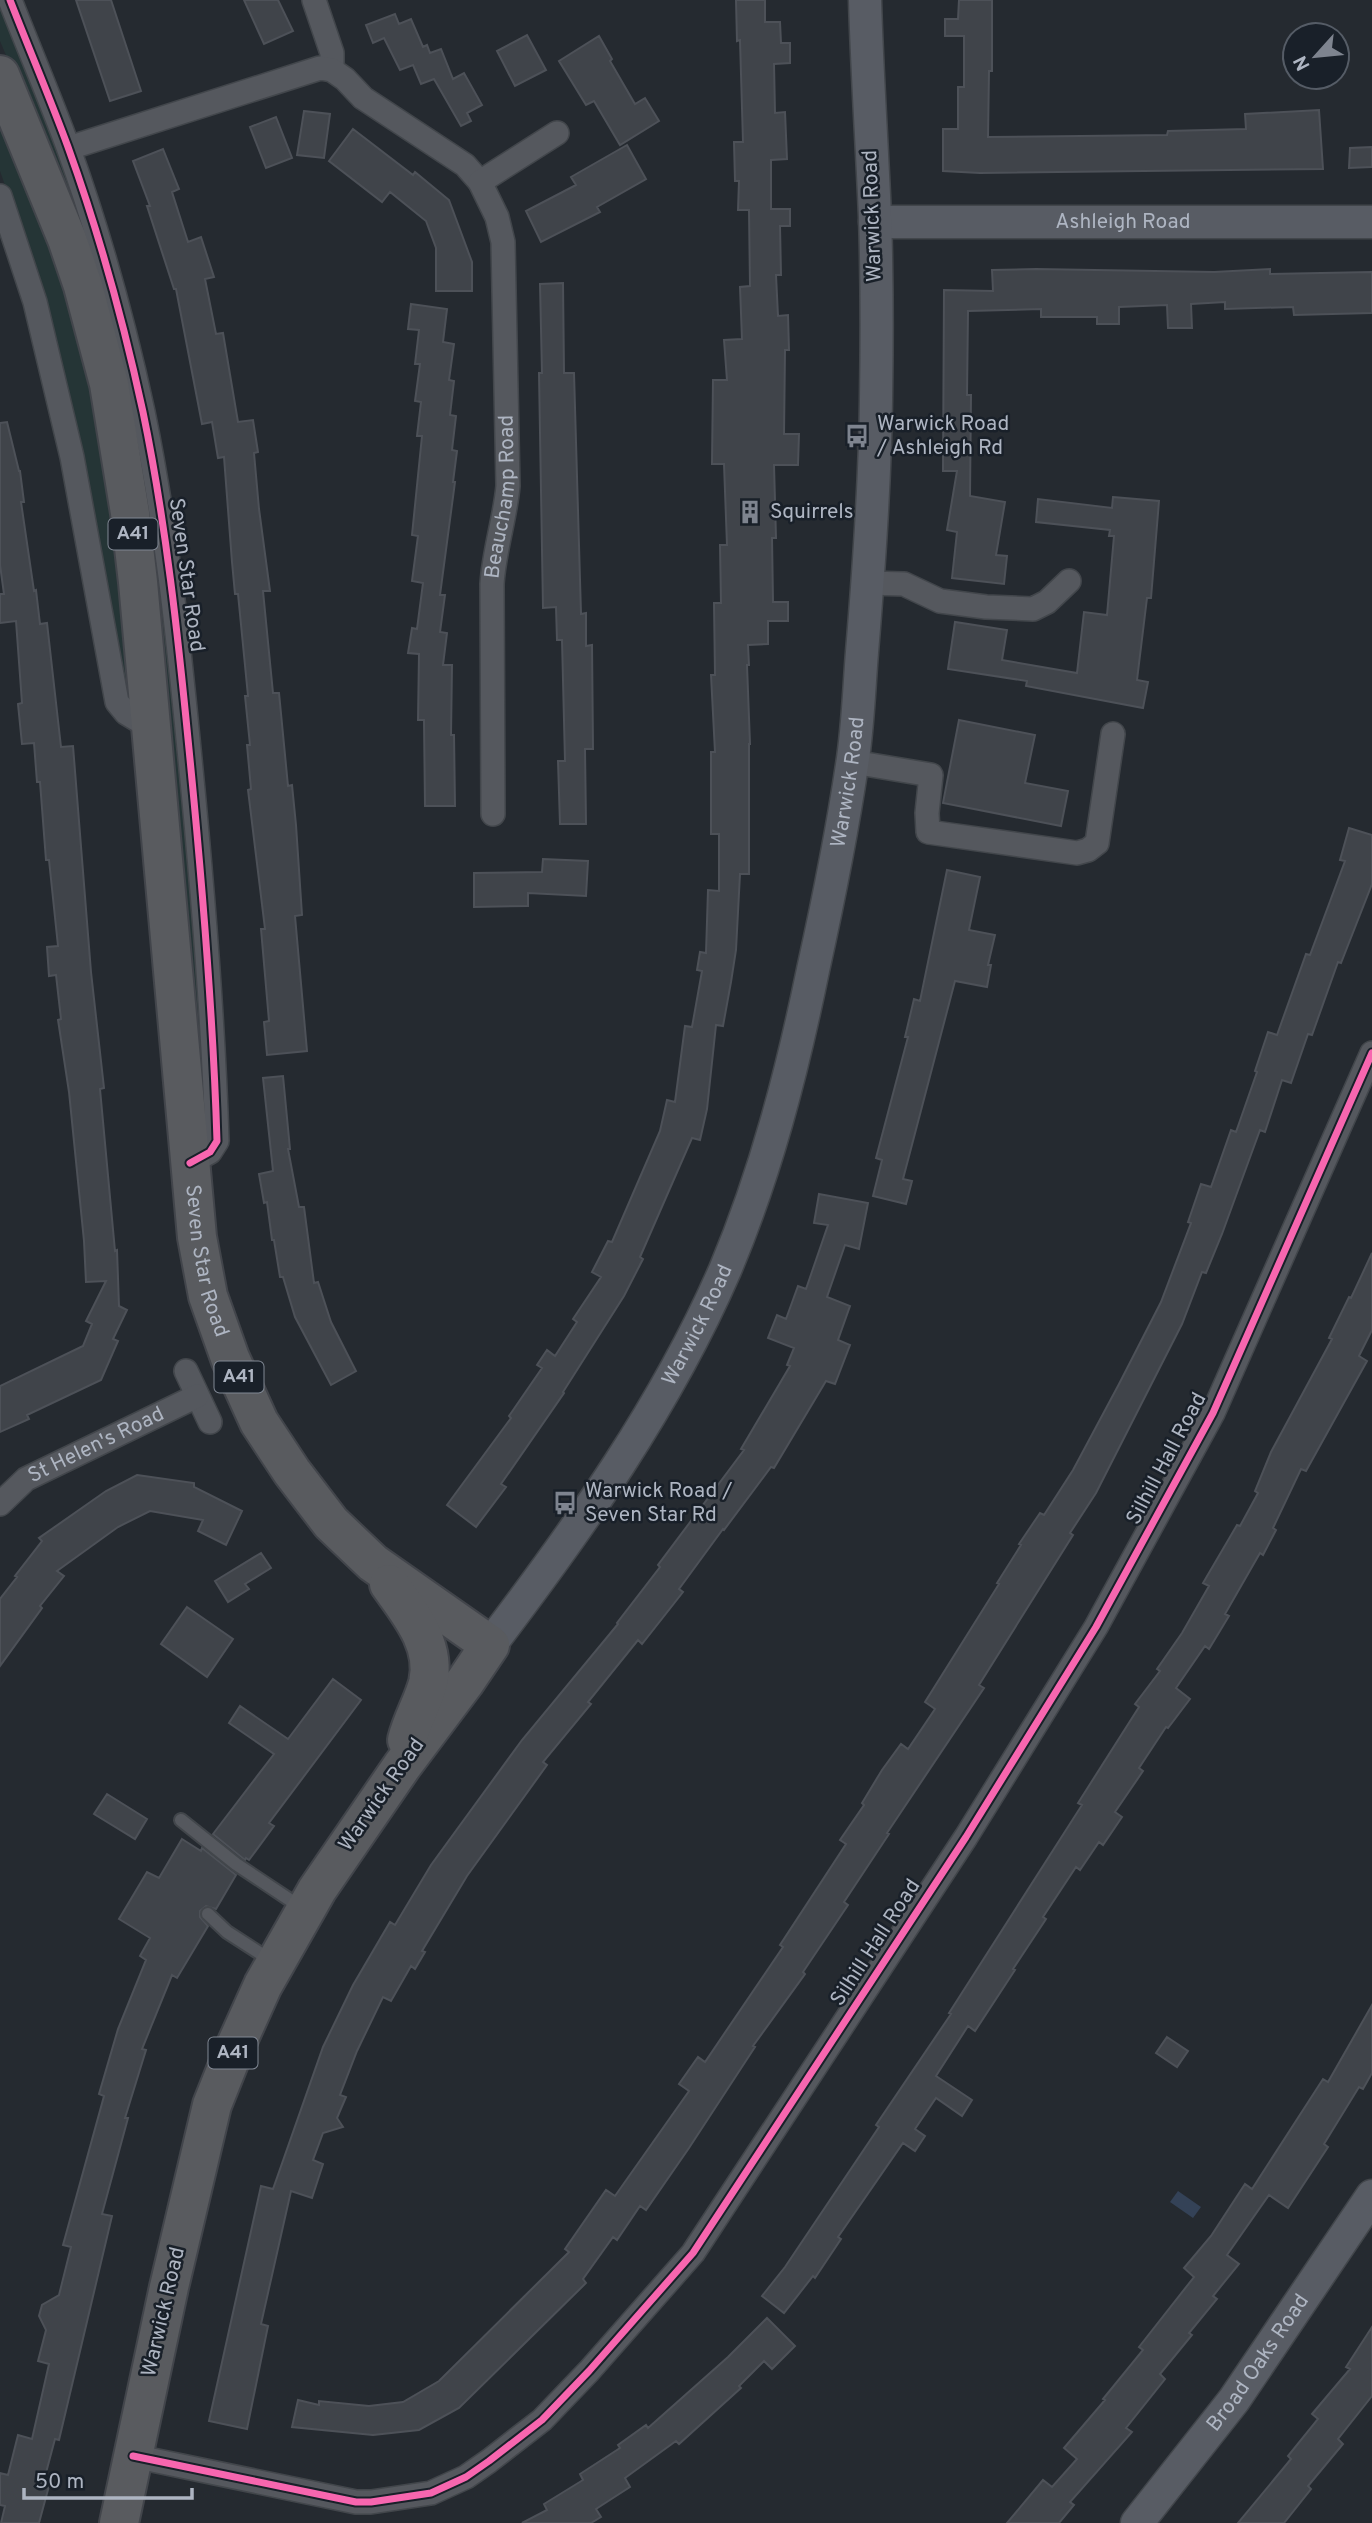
<svg xmlns="http://www.w3.org/2000/svg" width="1372" height="2523" font-family="Overpass,sans-serif">
	<rect width="100%" height="100%" fill="#252a30"/>
	<path fill="#253536" d="M0 0 67 169 126 364 164 583 207 1048 204 1134 150 581 57 176 0 41Z
		M0 106 80 323 119 521 130 696 121 688 23 237 0 171Z"/>
	<path fill="#344257" d="M1178 2191 1201 2207 1193 2218 1170 2202Z"/>
	<path fill="#40444a" stroke="#4d5158" stroke-width="2" d="M76 0H111L141 91 110 101Z
		M244 0H278L293 31 264 44Z
		M736 0H765V22H780L781 43H790V63L774 64 775 113 785 112 787 159 771 160V209H790V226H780L781 275H776L778 316 788 315 789 350H785L784 434H799L798 465H774L776 538H772L773 602H788V621H768V644L748 645 749 665H747L750 744H749V874H740L736 950 731 982 723 1026 716 1025 707 1109 700 1140 692 1138 640 1257 643 1259 624 1296 563 1392 564 1393 501 1484 506 1487 476 1527 447 1505 511 1418 509 1416 542 1368 537 1365 547 1350 555 1356 577 1322 573 1319 601 1277 592 1272 608 1241 612 1242 660 1131 667 1100 675 1102 685 1026 692 1027 702 971 697 970 700 952 706 953 708 890 719 891V834H711V752H715L711 675H715L714 603H721L720 545H727L724 464H712L713 380H727L724 340 742 339 740 287 750 286 749 210H738L739 181H735L734 142H743L740 40 737 41Z
		M959 0H992V71H989L988 137 1167 135 1168 131 1246 129 1245 114 1319 110 1323 169 980 173 943 171V129H958V87H964V36H945V19H958Z
		M395 14 399 24 411 19 423 47 427 45 430 53 441 49 453 79 464 73 482 105 467 113 471 121 461 126 434 79 421 84 413 65 400 70 384 38 373 43 366 25Z
		M527 35 546 70 515 86 497 51Z
		M599 36 612 59 610 61 635 104 645 98 659 121 620 145 594 101 586 105 559 61Z
		M304 111 330 114 324 158 297 155Z
		M276 117 292 158 266 168 250 127Z
		M353 129 413 175 415 172 449 200 472 262V291H436V248L426 221 390 192 382 202 329 161Z
		M627 145 646 179 597 207 600 212 541 242 526 211 576 185 571 177Z
		M1372 147V167L1349 168 1350 148Z
		M163 149 179 189 172 192 188 242 201 237 214 277 205 279 216 334 223 333 238 422 253 420 258 452 254 453 259 509 270 591H263L273 693H279L288 786 292 785 296 825 302 915 295 916 307 1051 267 1055 264 1022 269 1021 261 929H265L248 790 251 789 247 745H250L245 696H248L238 594H235L232 562 224 457 218 458 212 422 202 424 176 289H174L147 206H150L133 161Z
		M1036 269 1214 272 1270 269V274L1372 272V313L1294 315 1293 307 1225 309V302L1191 304 1192 328H1168L1167 305 1119 307V324H1097V317H1041V309L968 311 967 395H971L970 496 1005 502 996 555 1007 556 1004 584 952 578 957 532 947 530 957 471H943L944 290 993 291 992 270Z
		M563 283 564 373H574L581 614 586 613V646L592 645 593 749H585L586 824H560L558 761H565L562 640H557L556 607 543 608 539 373H542L540 284Z
		M411 304 447 309 443 342 454 344 449 380 454 381 450 415 456 416 452 450 457 451 453 482H455L440 595H445L440 632 447 633 443 665H452L451 735H454L455 806H425L424 720H418L419 654 408 653 412 628 417 629 423 583 412 581 418 536 412 535 422 436H417L421 402 415 401 420 364H415L419 330 408 329Z
		M7 422 19 471H20L24 502H21L34 591 36 590 40 624 47 623 61 747 73 746 91 972 104 1088 100 1089 115 1251 117 1250 119 1306 127 1310 113 1339 118 1341 101 1380 27 1415 29 1419 0 1432V1386L83 1346 92 1324 86 1321 106 1281 86 1282 84 1241 69 1092 58 1020 61 1019 56 975 49 976 47 947 58 946 49 860H46L40 782H37L34 743 22 744 18 704 22 703 16 621 0 623V594H4L0 565V423Z
		M1113 497 1159 501 1151 598H1147L1137 680 1148 682 1143 708 1026 686 1027 681 948 669 955 622 1007 630 1002 660 1077 673 1084 612 1107 615 1114 536H1109L1110 530 1036 522 1038 499 1112 508Z
		M959 720 1035 735 1025 783 1068 791 1061 826 943 803Z
		M1349 828 1372 835V884L1341 963 1338 962 1312 1035 1308 1034 1291 1083 1282 1080 1265 1132 1260 1130 1222 1234 1206 1273 1202 1272 1182 1324 1096 1493 1070 1533 1073 1535 979 1685 984 1688 887 1833 889 1834 844 1902 848 1905 803 1972 805 1974 753 2046 755 2047 689 2148 646 2210 640 2206 617 2240 613 2237 583 2279 586 2283 459 2408 419 2430 373 2435 292 2427 298 2400 319 2405V2401L369 2406 403 2402 439 2381 569 2252 565 2249 606 2190 615 2196 689 2091 679 2084 698 2057 705 2062 783 1947 780 1945 846 1844 840 1840 864 1805 862 1803 882 1770 901 1744 908 1749 935 1709 925 1702 999 1584 997 1583 1021 1545 1019 1544 1040 1513 1044 1515 1073 1470 1119 1384 1161 1302 1191 1223 1188 1222 1201 1184 1211 1187 1231 1130 1236 1132 1257 1072 1255 1071 1268 1032 1277 1035 1306 954 1310 955 1345 861 1340 860Z
		M543 859 588 861 586 896 528 893V906L474 907V873L542 872Z
		M947 870 980 877 969 930 995 935 988 965H991L987 987 955 981 903 1179 912 1181 906 1204 873 1196 882 1160 876 1158 908 1037H905L914 999 920 1001Z
		M283 1076 290 1149H288L299 1207H304L314 1283 318 1282 331 1322 356 1371 331 1385 295 1317 283 1277H280L274 1240H272L267 1202 264 1203 259 1174 273 1171 263 1078Z
		M819 1194 868 1203 859 1249 845 1245 827 1297 850 1306 838 1340 850 1345 835 1384 826 1381 774 1468 771 1467 724 1530 723 1529 679 1589 683 1592 642 1644 638 1640 588 1702 591 1704 543 1762 547 1765 467 1876 422 1951 425 1952 415 1969 411 1966 391 2001 383 1997 357 2051 340 2095 346 2097 337 2118 343 2127 323 2133 313 2160 323 2164 312 2198 291 2191 261 2324 268 2326 247 2429 209 2421 261 2186 273 2189 323 2047 353 1985 390 1922 395 1925 431 1865 522 1740 618 1624 617 1623 660 1567 658 1565 744 1450 741 1449 790 1366 787 1365 794 1348 768 1338 777 1315 786 1319 798 1286 806 1289 828 1225 814 1223Z
		M1372 1253V1330L1359 1356 1367 1361 1306 1471 1301 1469 1273 1528 1276 1530 1263 1555 1260 1553 1225 1614 1229 1616 1209 1649 1205 1646 1176 1688 1190 1699 1168 1728 1166 1727 1139 1768 1143 1771 1115 1812 1122 1817 1103 1845 1099 1842 1080 1870 1076 1867 1043 1917 1046 1919 1013 1969 1015 1970 975 2031 968 2026 936 2076 972 2100 962 2116 936 2098 915 2129 925 2136 915 2151 903 2143 838 2237 841 2239 815 2278 813 2276 784 2313 762 2296 785 2267 879 2127 876 2125 951 2014 949 2013 1082 1805 1078 1803 1139 1707 1135 1704 1160 1671 1157 1669 1182 1633 1209 1586 1203 1583 1237 1525 1240 1526 1258 1493 1255 1491 1271 1452 1332 1339 1329 1338 1349 1297 1351 1298Z
		M137 1475 194 1483V1487L242 1511 226 1545 198 1531 203 1520 150 1511 118 1527 57 1571 64 1576 40 1606 42 1608 0 1666V1599L17 1577 15 1576 42 1541 39 1538 106 1491Z
		M261 1553 271 1568 245 1584 249 1589 228 1602 215 1581Z
		M187 1607 233 1639 207 1677 161 1644Z
		M333 1679 361 1700 269 1823 274 1826 249 1860 246 1858 245 1860 213 1834 274 1754 229 1723 240 1706 288 1739Z
		M107 1794 147 1819 135 1839 94 1814Z
		M182 1839 201 1851 202 1848 236 1875 216 1909 206 1906 200 1911V1917L208 1926 177 1978 172 1975 142 2049 146 2050 125 2118H128L102 2214 112 2216 59 2440 55 2439 43 2484 49 2486 39 2523H1L5 2506 0 2505V2473L8 2475 18 2435 32 2439 49 2364 38 2361 46 2330 39 2316 42 2305 59 2295 71 2247 63 2245 104 2096 99 2094 118 2029 146 1960 140 1956 150 1938 119 1919 147 1872 159 1878Z
		M1372 2005V2073L1363 2089 1359 2087 1324 2144 1328 2147 1288 2208 1269 2195 1227 2255 1239 2264 1213 2296 1217 2299 1189 2333 1192 2335 1160 2374 1165 2379 1126 2428 1132 2432 1070 2502 1074 2505 1059 2523H1007L1043 2480 1052 2487 1077 2459 1064 2448 1105 2400 1103 2399 1143 2350 1139 2347 1194 2277 1184 2268 1211 2236 1245 2184 1252 2189 1323 2079 1328 2082Z
		M1167 2037 1188 2051 1177 2067 1156 2053Z
		M767 2318 795 2346 772 2369 764 2361 739 2386 741 2388 679 2444 676 2441 625 2478 630 2487 596 2509 601 2517 591 2523H522L547 2510 544 2504 583 2480 580 2474 620 2448 618 2445 646 2425 648 2428 728 2357Z
		M1372 2327V2396L1338 2439 1343 2444 1308 2486 1311 2489 1284 2523H1238L1291 2459 1288 2456 1318 2419 1312 2414 1350 2369 1346 2367Z"/>
	<g fill="none" stroke-linecap="round" stroke-linejoin="round">
		<g stroke="#42464b" stroke-width="16">
			<path id="lane" d="M181 1820 236 1864 302 1908
				M208 1914 227 1932 272 1961"/>
		</g>
		<g stroke="#42464b" stroke-width="26">
			<g id="street">
				<path d="M10 0C29 49 50 98 68 147 99 233 124 324 143 412 166 523 178 636 189 749 202 880 213 1010 217 1141L210 1152 190 1163"/>
				<path d="M314 0 332 53V70"/>
				<path d="M69 148 320 68 332 70 345 79 363 98 465 165 480 182"/>
				<path d="M0 196 35 302 72 457 117 702 126 713 151 728"/>
				<path d="M868 583 904 584 940 601 986 607 1033 609 1047 602 1069 581"/>
				<path d="M853 762 931 775 927 813 928 832 1077 853 1088 850 1097 843 1113 734"/>
				<path id="s1" d="M493 814 492 584C494 551 505 519 508 486L503 242 497 217 480 182 557 133"/>
				<path d="M186 1371 210 1422"/>
				<path id="s2" d="M0 1504 26 1479 197 1396"/>
				<path d="M133 2456 356 2502H371L431 2493 466 2477 489 2461 542 2420 589 2371 693 2253 966 1837 1096 1627 1213 1413 1372 1053"/>
			</g>
		</g>
		<g stroke="#42464b" stroke-width="35">
			<g id="secondary">
				<path id="s3" d="M875 222H1372"/>
				<path id="s4" d="M490 1645C579 1528 666 1406 725 1270 766 1173 792 1072 813 970 828 902 842 833 852 765 858 728 859 689 862 652 869 568 875 484 876 400 877 339 877 278 875 217 872 145 867 72 865 0"/>
				<path id="s5" d="M1137 2523 1234 2400 1372 2196"/>
			</g>
		</g>
		<g stroke="#42454b" stroke-width="42">
			<g id="highway">
				<path id="s6" d="M0 75 67 239 83 286 109 384 130 513 138 582 197 1237 208 1296 230 1358 259 1422 292 1472 331 1523 373 1563 490 1645 465 1682 402 1766 317 1890 263 1985 236 2045 212 2105 169 2287 119 2523"/>
				<path d="M389 1584C409 1612 437 1645 428 1683 423 1702 412 1720 407 1740"/>
			</g>
		</g>
		<use href="#lane" stroke="#55585e" stroke-width="12"/>
		<use href="#street" stroke="#55585e" stroke-width="23"/>
		<use href="#secondary" stroke="#585c64" stroke-width="32"/>
		<use href="#highway" stroke="#595b5f" stroke-width="38"/>
		<g stroke="#192029" stroke-width="11">
			<path id="cycleway" d="M10 0C29 49 50 98 68 147 99 233 124 324 143 412 166 523 178 636 189 749 202 880 213 1010 217 1141L210 1152 190 1163
				M133 2456 356 2502H371L431 2493 466 2477 489 2461 542 2420 589 2371 693 2253 966 1837 1096 1627 1213 1413 1372 1053"/>
		</g>
		<use href="#cycleway" stroke="#f766af" stroke-width="7"/>
	</g>
	<defs>
		<g id="bus-bare" transform="scale(1.89)"><path d="M-5-6H5V4H4V6H2V4H-2V6H-4V4H-5ZM-3.5-4V0h7V-4ZM-3.5 1.2v1.5H-2V1.2ZM2 1.2v1.5H3.5V1.2Z" fill="#7e848f" stroke="#192029" stroke-width="2.5" paint-order="stroke"/></g>
		<g id="building-bare" transform="scale(1.89)"><path d="M-4-6H4V6H1V3H-1V6H-4ZM-2.5-4.3h1.7v1.8h-1.7ZM.8-4.3h1.7v1.8H.8ZM-2.5-1h1.7V.8h-1.7ZM.8-1h1.7V.8H.8Z" fill="#7e848f" stroke="#192029" stroke-width="2.5" paint-order="stroke"/></g>
	</defs>
	<g fill-rule="evenodd">
		<use href="#bus-bare" x="857" y="436"/>
		<use href="#building-bare" x="750" y="512"/>
		<use href="#bus-bare" x="565" y="1503"/>
	</g>
	<g text-anchor="middle" dominant-baseline="central" stroke-width="5" stroke-linejoin="round" paint-order="stroke">
		<g fill="#192029" stroke="#818894" stroke-width="2">
			<rect x="108.5" y="518.5" width="49" height="31" rx="5"/>
			<rect x="214.5" y="1361.5" width="49" height="31" rx="5"/>
			<rect x="208.5" y="2037.5" width="49" height="31" rx="5"/>
		</g>
		<g font-size="19" font-weight="bold" fill="#aeb5c2">
			<text x="133" y="534">A41</text>
			<text x="239" y="1377">A41</text>
			<text x="233" y="2053">A41</text>
		</g>
		<g font-size="21" fill="#aeb5c2" stroke="#192029">
			<text transform="translate(873 216) rotate(-92)">Warwick Road</text>
			<text stroke="none"><textPath href="#s3" startOffset="248">Ashleigh Road</textPath></text>
			<text stroke="none"><textPath href="#s1" startOffset="318">Beauchamp Road</textPath></text>
			<text transform="translate(186 575) rotate(82)">Seven Star Road</text>
			<text stroke="none"><textPath href="#s4" startOffset="948">Warwick Road</textPath></text>
			<text stroke="none"><textPath href="#s6" startOffset="1211">Seven Star Road</textPath></text>
			<text stroke="none"><textPath href="#s4" startOffset="382">Warwick Road</textPath></text>
			<text stroke="none"><textPath href="#s2" startOffset="114">St Helen's Road</textPath></text>
			<text transform="translate(1167 1459) rotate(-62)">Silhill Hall Road</text>
			<text transform="translate(382 1795) rotate(-55)">Warwick Road</text>
			<text transform="translate(876 1943) rotate(-57)">Silhill Hall Road</text>
			<text transform="translate(164 2312) rotate(-77)">Warwick Road</text>
			<text stroke="none"><textPath href="#s5" startOffset="201">Broad Oaks Road</textPath></text>
		</g>
		<g font-size="21" fill="#aeb5c2" stroke="#192029" text-anchor="start">
			<text x="877" y="424">Warwick Road<tspan x="877" dy="24">/ Ashleigh Rd</tspan></text>
			<text x="770" y="512">Squirrels</text>
			<text x="585" y="1491">Warwick Road /<tspan x="585" dy="24">Seven Star Rd</tspan></text>
		</g>
	</g>
	<g transform="translate(1316 56) rotate(243)"><circle r="33" fill="#192029" stroke="#555c66" stroke-width="2"/>
	<path d="M0-5L12 26L0 18L-12 26Z" fill="#7e848f"/>
	<text y="-10" font-size="19" font-weight="bold" text-anchor="middle" fill="#aeb5c2">N</text>
	</g>
	<path d="M24 2488v10h168v-10" fill="none" stroke="#aeb5c2" stroke-width="3.5"/>
	<text x="35" y="2488" font-size="21" fill="#aeb5c2" stroke="#192029" stroke-width="5" paint-order="stroke">50 m</text>
</svg>
